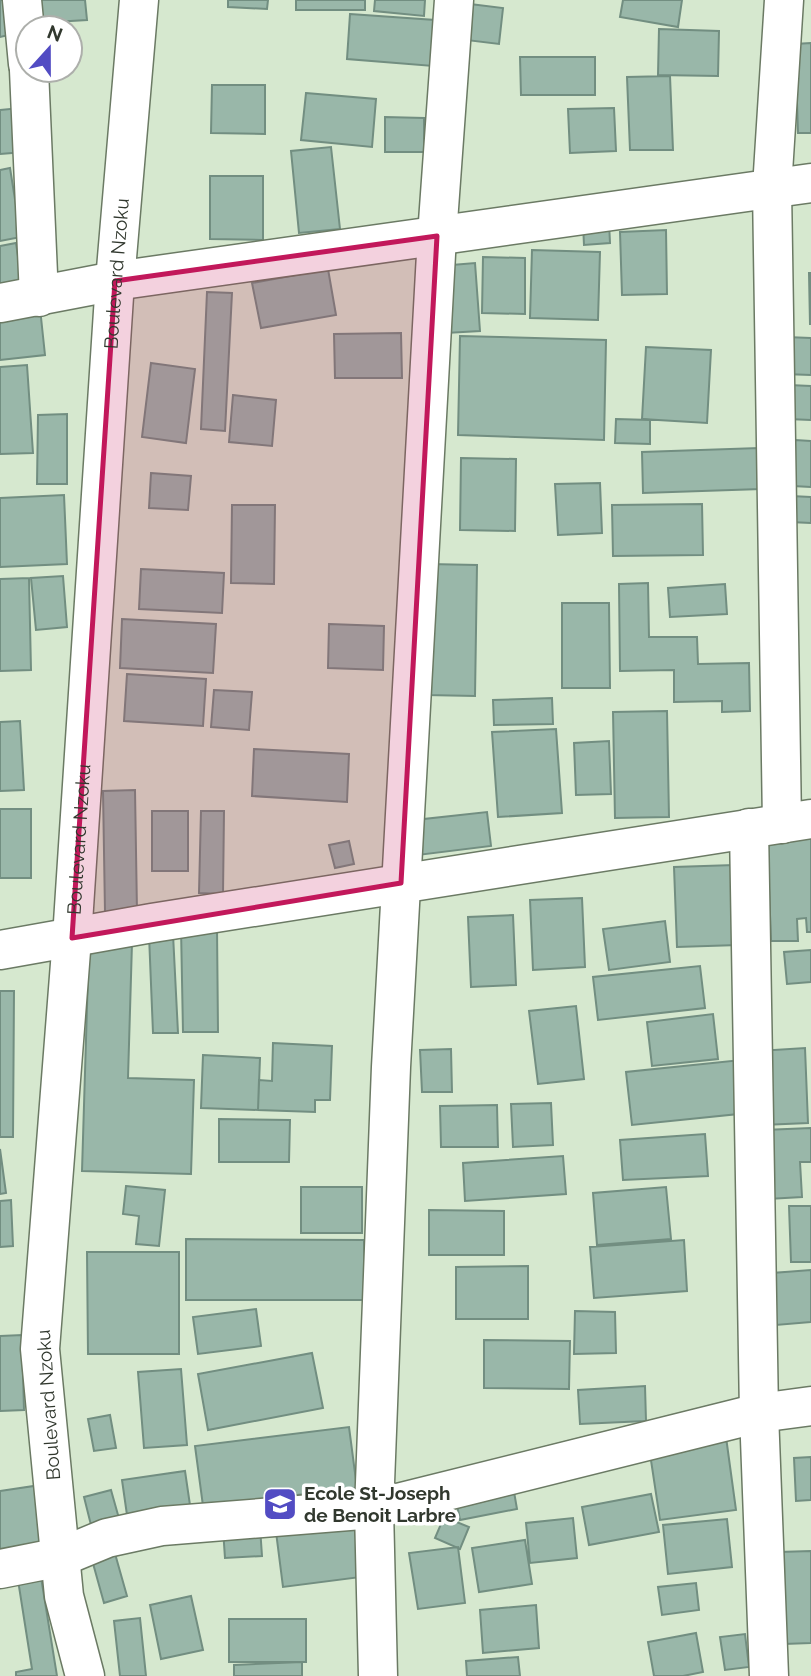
<svg xmlns="http://www.w3.org/2000/svg" width="811" height="1676" font-family="Raleway,sans-serif">
	<rect width="100%" height="100%" fill="#d6e8cf"/>
	<path fill="#99b7a9" stroke="#728e81" stroke-width="2" d="M0 0H10L17 33 0 37Z
		M35 0H85L87 20 37 23Z
		M228 0H268L267 9 228 7Z
		M296 0H365V10H296Z
		M375 0H425L424 16 374 11Z
		M623 0H682L678 27 620 17Z
		M470 4 503 8 499 44 466 40Z
		M350 14 435 20 433 66 347 59Z
		M659 29 719 31 718 76 658 75Z
		M811 43V133H798L795 44Z
		M520 57H595V95H521Z
		M670 76 673 150H630L627 77Z
		M212 85H265V134L211 133Z
		M306 93 376 99 372 147 301 140Z
		M20 108 24 152 0 154V110Z
		M614 108 616 151 570 153 568 109Z
		M385 117 424 118V152H385Z
		M331 147 340 229 299 233 291 151Z
		M10 168 21 237 0 241V170Z
		M210 176H263V240L210 239Z
		M609 222 610 243 584 245 583 224Z
		M666 230 667 294 622 295 620 232Z
		M16 243 22 283 0 286V246Z
		M532 250 600 252 598 320 530 318Z
		M483 257 525 258V314L482 313Z
		M475 263 480 331 446 333 440 266Z
		M328 269 336 315 261 328 252 283Z
		M809 273H811V324H810Z
		M207 292 232 293 225 431 201 429Z
		M40 308 45 355 0 360V313Z
		M401 333 402 378H335L334 334Z
		M460 336 606 340 604 440 458 435Z
		M786 337 811 338V375L784 374Z
		M646 347 711 350 707 423 642 419Z
		M151 363 195 369 186 443 142 437Z
		M27 365 33 453 0 454V367Z
		M789 385 811 386V420L788 419Z
		M233 395 276 400 272 446 229 442Z
		M67 414V484H37L38 415Z
		M616 419 650 420V444L615 443Z
		M795 440 811 441V487L793 486Z
		M759 448 761 489 643 493 642 452Z
		M461 458 516 459 515 531 460 530Z
		M151 473 191 476 188 510 149 508Z
		M600 483 602 533 558 535 555 484Z
		M64 495 67 564 0 567V498Z
		M791 496 811 497V523L790 522Z
		M702 504 703 555 613 556 612 505Z
		M232 505H275L274 584 231 583Z
		M429 564 477 565 475 696 426 695Z
		M141 569 224 573 222 613 139 609Z
		M63 576 67 627 36 630 31 578Z
		M29 578 31 670 0 671V579Z
		M648 583 649 637H697L698 664 749 663 750 711 722 712V701L674 702V670L620 671 619 584Z
		M725 584 727 614 670 617 668 588Z
		M562 603H609L610 688H562Z
		M122 619 216 624 213 673 120 668Z
		M329 624 384 626 383 670 328 668Z
		M127 674 206 679 203 726 124 721Z
		M214 690 252 692 249 730 211 727Z
		M552 698 553 724 494 725 493 700Z
		M667 711 669 817 615 818 613 712Z
		M20 721 24 790 0 791V722Z
		M556 729 562 813 498 817 492 732Z
		M609 741 611 794 576 795 574 743Z
		M254 749 349 754 347 802 252 796Z
		M135 790 137 912H105L103 791Z
		M0 809H31V878H0Z
		M152 811H188V871H152Z
		M201 811H224L223 894 199 893Z
		M487 812 491 846 418 855 415 820Z
		M811 833V932H807L806 918 797 919 798 941H771L767 835Z
		M349 841 354 864 335 868 329 845Z
		M734 865 738 945 677 947 674 867Z
		M582 898 585 967 533 970 530 900Z
		M513 915 516 985 471 987 468 917Z
		M665 921 670 962 609 970 603 929Z
		M181 928H217L218 1032H183Z
		M173 934 178 1033H153L149 935Z
		M89 941 132 943 128 1078 194 1080 191 1174 82 1171Z
		M811 950V982L787 984 784 952Z
		M700 966 705 1008 598 1020 593 977Z
		M0 991H14L13 1137H0Z
		M576 1006 584 1079 538 1084 529 1011Z
		M713 1014 718 1059 652 1066 647 1022Z
		M273 1043 332 1046 330 1100H315V1112L258 1110 259 1080 272 1081Z
		M805 1048 808 1123 762 1125 758 1051Z
		M451 1049 452 1092H422L420 1050Z
		M203 1055 260 1058 258 1110 201 1108Z
		M741 1060 748 1113 632 1125 626 1072Z
		M551 1103 553 1145 513 1147 511 1104Z
		M497 1105 498 1147H441L440 1106Z
		M219 1119 290 1120 289 1162H219Z
		M811 1128V1162H800L802 1197 768 1199 764 1130Z
		M705 1134 708 1176 623 1180 620 1140Z
		M0 1149 6 1193 0 1194Z
		M563 1156 566 1194 465 1201 463 1163Z
		M126 1186 165 1190 159 1246 136 1244 139 1216 123 1214Z
		M301 1187H362V1233H301Z
		M666 1187 671 1239 597 1245 593 1193Z
		M11 1200 13 1246 0 1247V1201Z
		M789 1206H811V1262H791Z
		M429 1210 504 1211V1255H429Z
		M186 1239 364 1240 365 1300H186Z
		M684 1240 687 1291 594 1298 590 1247Z
		M87 1252H179V1354H88Z
		M528 1266V1319H456V1267Z
		M811 1270V1322L776 1325 772 1273Z
		M256 1309 261 1346 198 1354 193 1317Z
		M575 1311 615 1312 616 1353 574 1354Z
		M22 1335 24 1410 0 1411V1336Z
		M484 1340 570 1341 569 1389 484 1388Z
		M312 1353 323 1408 208 1430 198 1374Z
		M181 1369 187 1445 144 1448 138 1372Z
		M645 1386 646 1421 580 1424 578 1390Z
		M110 1415 116 1448 94 1451 88 1419Z
		M349 1427 357 1488 203 1506 195 1446Z
		M726 1437 736 1510 660 1520 649 1447Z
		M811 1457V1500L796 1501 794 1458Z
		M185 1471 191 1512 128 1522 122 1480Z
		M34 1486 44 1546 0 1553V1491Z
		M513 1486 517 1509 460 1520 455 1495Z
		M111 1490 120 1522 92 1529 84 1497Z
		M651 1494 659 1532 589 1545 582 1507Z
		M444 1517 469 1527 460 1549 435 1538Z
		M573 1518 577 1558 530 1563 526 1523Z
		M727 1519 732 1567 668 1574 663 1525Z
		M354 1523 361 1577 283 1587 276 1532Z
		M260 1527 262 1556 225 1558 223 1529Z
		M525 1540 532 1584 479 1592 472 1548Z
		M112 1543 127 1596 104 1603 89 1549Z
		M458 1547 465 1603 418 1609 409 1553Z
		M811 1551V1643L784 1644 779 1552Z
		M41 1577 57 1676H16V1672L32 1669 18 1580Z
		M696 1583 699 1610 662 1615 658 1587Z
		M191 1596 203 1650 161 1659 150 1605Z
		M536 1605 539 1648 483 1653 480 1610Z
		M140 1618 146 1676H120L114 1621Z
		M229 1619H306V1662H229Z
		M696 1633 703 1672 683 1676H654L648 1642Z
		M745 1634 749 1667 725 1670 720 1637Z
		M518 1657 520 1676H467L466 1661Z
		M302 1662V1676H234V1665Z"/>
	<g fill="none" stroke-linecap="round" stroke-linejoin="round">
		<g stroke="#6b7a64" stroke-width="41">
			<g id="minor">
				<path d="M22 0 28 64"/>
				<path d="M29 70 39 297"/>
				<path d="M0 303 115 281 811 183"/>
				<path d="M782 824 772 188 784 0"/>
				<path d="M749 828 759 1413 769 1676"/>
				<path d="M0 950 152 923 811 819"/>
				<path d="M0 1569 61 1557 107 1538 162 1526 374 1509 759 1413 811 1406"/>
				<path id="s1" d="M85 1676 64 1596 40 1349 72 938 115 281 139 0"/>
				<path d="M378 1676 374 1509 391 1067 437 236 454 0"/>
			</g>
		</g>
		<use href="#minor" stroke="#fff" stroke-width="38"/>
	</g>
	<path fill="#c2185b" fill-opacity="0.2" stroke="#c2185b" stroke-width="5" stroke-linejoin="round" d="M437 236 401 883 72 938 115 281Z"/>
	<defs>
		<g id="school-square" transform="scale(1.75)"><rect x="-9" y="-9" width="18" height="18" rx="4" fill="#524cc3" stroke="#fff"/><path d="M0-5L7-2L0 1L-7-2ZM-4 1L0 2.5L4 1V4Q0 6-4 4Z" fill="#fff"/></g>
	</defs>
	<g fill-rule="evenodd">
		<use href="#school-square" x="280" y="1504"/>
	</g>
	<g text-anchor="middle" dominant-baseline="central" stroke-width="7" stroke-linejoin="round" paint-order="stroke">
		<g font-size="19" fill="#31382e" stroke="#fff">
			<text stroke="none"><textPath href="#s1" startOffset="1409">Boulevard Nzoku</textPath></text>
			<text stroke="none"><textPath href="#s1" startOffset="842">Boulevard Nzoku</textPath></text>
			<text transform="translate(48 1405) rotate(-94)">Boulevard Nzoku</text>
		</g>
		<g font-size="19" font-weight="bold" fill="#31382e" stroke="#fff" text-anchor="start">
			<text x="304" y="1493">Ecole St-Joseph<tspan x="304" dy="22">de Benoit Larbre</tspan></text>
		</g>
	</g>
	<g transform="translate(49 49) rotate(21)"><circle r="33" fill="#ffffff" stroke="#adafab" stroke-width="2"/>
	<path d="M0-5L12 26L0 18L-12 26Z" fill="#524cc3"/>
	<text y="-10" font-size="19" font-weight="bold" text-anchor="middle" fill="#31382e">N</text>
	</g>
</svg>
